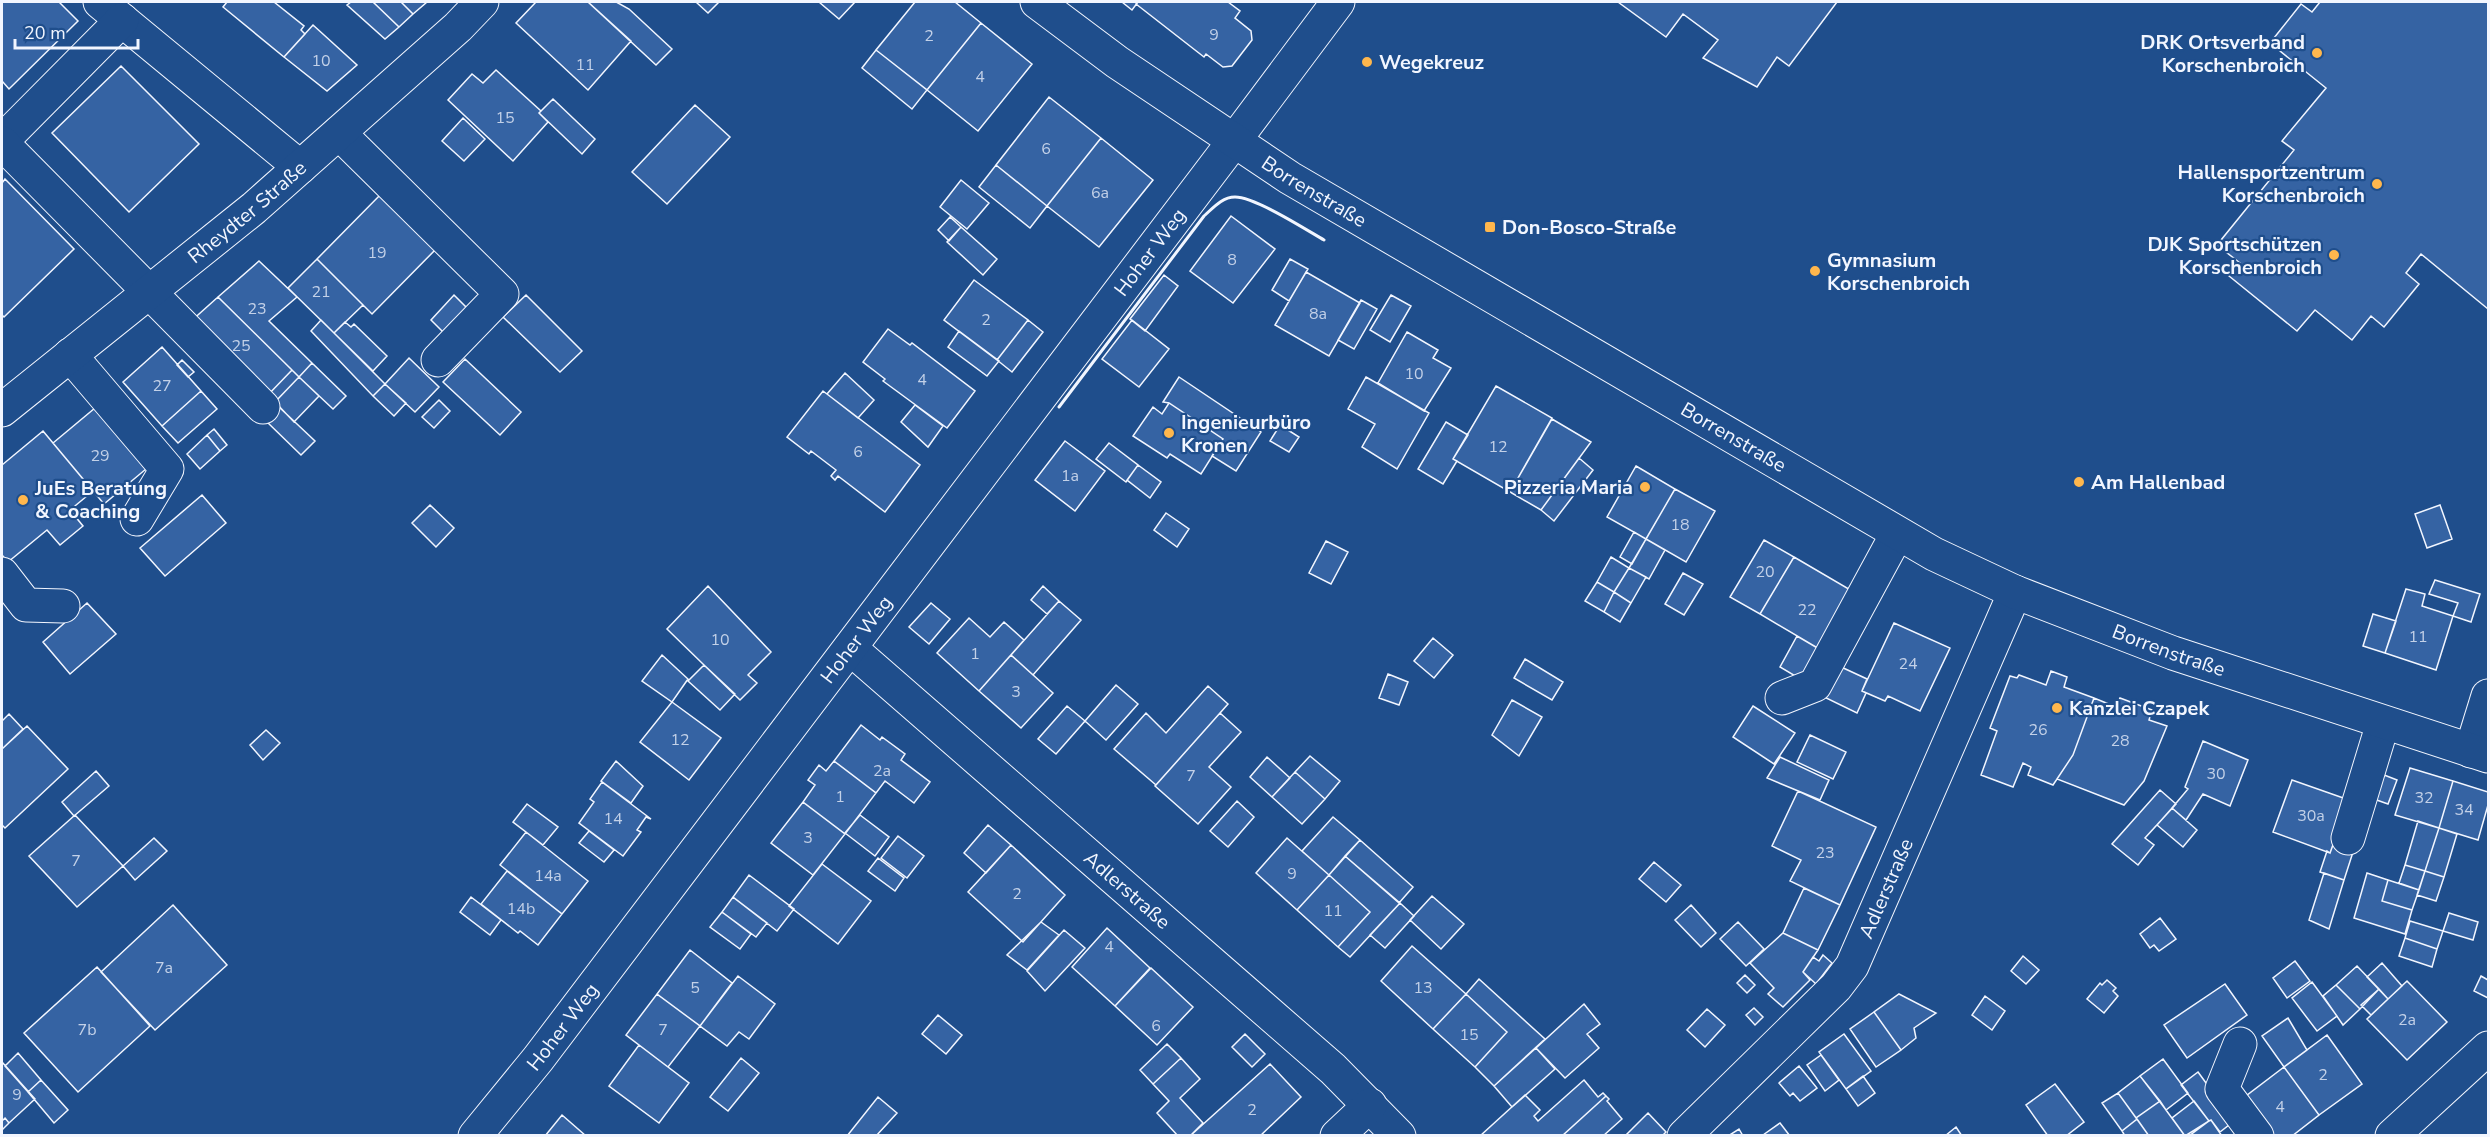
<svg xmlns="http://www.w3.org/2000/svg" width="2490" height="1137" font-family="'Nunito Sans',sans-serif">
	<rect width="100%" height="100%" fill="#1f4e8c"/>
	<path fill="#3563a3" stroke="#f2f6ff" stroke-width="1.5" d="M2 2H59L78 21 9 89 2 81Z
		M227 2H274L304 26 301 30 305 34 284 57 223 7Z
		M351 2H373L399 27 385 39 347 5Z
		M373 2H401L413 14 399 27Z
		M401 2H427L413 14Z
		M536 2H588L631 41 588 90 516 23Z
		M588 2H620L618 3 629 9 672 49 656 65Z
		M696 2H719L708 13Z
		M819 2H855L839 19Z
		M915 2H955L981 23 927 90 876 50Z
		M1122 2H1138L1132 10Z
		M1138 2H1228L1240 11 1235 18 1251 31 1252 40 1232 66 1223 67 1206 54 1204 57 1136 4Z
		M1618 2H1837L1789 66 1777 57 1757 87 1703 58 1718 40 1683 14 1666 37Z
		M2320 2H2488V309L2421 254 2406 273 2419 284 2384 327 2371 316 2352 340 2315 310 2297 331 2229 276 2240 263 2217 245 2294 150 2282 141 2326 88 2270 43 2301 4 2312 12Z
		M981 23 1032 64 978 131 927 90Z
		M313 25 357 65 327 91 284 57Z
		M876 50 927 90 912 109 862 68Z
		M121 66 199 144 129 212 52 133Z
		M496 70 541 111 539 113 548 122 513 161 448 100 472 74 483 83Z
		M1049 97 1101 138 1047 206 996 165Z
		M553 99 595 139 582 154 539 113Z
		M695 105 730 137 667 204 632 172Z
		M463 118 485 139 464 161 442 141Z
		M1101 138 1153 180 1099 247 1047 206Z
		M996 165 1047 206 1030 228 979 187Z
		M5 179 74 249 4 317 2 315V183Z
		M961 180 989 203 967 229 940 207Z
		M382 193 438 247 372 314 317 259Z
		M1231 216 1275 249 1233 303 1190 271Z
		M950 217 961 227 949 241 938 230Z
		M961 227 997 259 983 275 947 242Z
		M317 259 363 305 334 333 288 288Z
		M1290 259 1308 269 1289 301 1272 290Z
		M259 261 297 297 269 321 312 363 299 377 218 297Z
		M1306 272 1360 303 1329 356 1275 325Z
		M1164 275 1178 286 1145 331 1130 319Z
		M974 280 1028 320 997 360 944 320Z
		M454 295 467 308 443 332 431 320Z
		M526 295 582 351 560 372 503 317Z
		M1391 295 1411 306 1390 342 1370 330Z
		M218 297 292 370 266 397 189 323Z
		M1361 300 1377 309 1354 349 1338 340Z
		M321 320 385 384 373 396 311 331Z
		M1028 320 1043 332 1012 372 997 360Z
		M1132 320 1169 349 1139 387 1102 359Z
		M345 322 351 327 354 324 387 356 373 371 334 333Z
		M888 329 910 345 912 343 975 391 947 428 883 381 885 379 863 362Z
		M959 331 999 361 987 376 948 347Z
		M1407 332 1438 350 1433 358 1451 368 1424 411 1378 383Z
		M162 347 201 391 162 426 123 382Z
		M409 358 439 387 415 412 385 384Z
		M465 359 521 412 500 435 443 382Z
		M182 360 194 372 188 377 177 365Z
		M312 363 346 396 333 409 299 377Z
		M292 370 299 377 273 404 266 397Z
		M845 373 874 400 858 418 827 394Z
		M299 377 319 396 294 422 275 402Z
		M1179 377 1261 432 1236 471 1212 456 1223 439 1169 403 1163 402Z
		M1366 377 1429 413 1397 469 1362 447 1375 424 1348 409Z
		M385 384 406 403 394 416 373 396Z
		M1496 386 1552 418 1510 492 1453 459Z
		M201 391 217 409 178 443 162 426Z
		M823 391 920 465 885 512 838 476 835 480 831 476 836 470 811 451 809 454 787 437Z
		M439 400 450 411 434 428 422 417Z
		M1169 403 1223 439 1201 474 1170 454 1167 458 1133 436 1153 407 1162 414Z
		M915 405 943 426 928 447 901 422Z
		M279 407 315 441 301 455 266 421Z
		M95 408 146 469 104 504 53 443Z
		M1552 419 1591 442 1541 510 1510 492Z
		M1446 422 1468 435 1453 459 1457 461 1443 484 1418 469Z
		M1280 425 1299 437 1289 452 1270 441Z
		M214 429 227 445 220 451 207 435Z
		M43 431 93 491 70 510 83 526 60 545 47 530 8 562 2 555V465Z
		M207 435 220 451 200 469 187 454Z
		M1065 441 1105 471 1075 511 1035 480Z
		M1109 443 1138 465 1126 482 1096 459Z
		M1579 458 1593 470 1554 521 1541 510Z
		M1138 465 1161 482 1150 498 1127 480Z
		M1636 466 1675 489 1646 539 1607 517Z
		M1675 489 1715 511 1686 562 1646 539Z
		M202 495 226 523 165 576 140 548Z
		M430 505 454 528 436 547 412 523Z
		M2440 505 2452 539 2427 548 2415 514Z
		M1166 513 1189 529 1177 547 1154 530Z
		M1634 532 1646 539 1632 564 1620 557Z
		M1646 539 1665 550 1649 579 1629 568Z
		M1764 540 1794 557 1760 614 1730 597Z
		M1326 541 1348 552 1331 584 1309 573Z
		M1611 557 1629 568 1614 592 1597 582Z
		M1794 557 1859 595 1826 653 1760 614Z
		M1629 568 1646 577 1631 603 1614 592Z
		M1683 573 1703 584 1684 615 1665 604Z
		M2435 580 2480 594 2471 622 2453 616 2458 603 2429 594Z
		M1597 582 1614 592 1604 612 1585 601Z
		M708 586 771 652 748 675 757 683 740 700 667 629Z
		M1043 586 1059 601 1047 614 1031 600Z
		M2406 589 2425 594 2422 606 2453 616 2436 670 2385 653Z
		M1614 592 1631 603 1620 622 1604 612Z
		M1059 601 1081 620 1033 675 1011 655Z
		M87 603 116 634 70 674 43 642Z
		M931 603 950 619 929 644 909 627Z
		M2373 614 2396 621 2385 653 2363 646Z
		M969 618 990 637 1004 622 1024 640 979 691 937 653Z
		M1894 623 1950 648 1920 711 1888 696 1885 701 1862 691Z
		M1797 636 1826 653 1807 683 1780 667Z
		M1433 638 1453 655 1434 678 1414 661Z
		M662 655 688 679 672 702 642 681Z
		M1011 655 1053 693 1021 728 979 691Z
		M1525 659 1563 682 1552 700 1514 678Z
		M704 665 735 694 720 710 688 681Z
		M1839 666 1867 679 1862 691 1866 693 1857 713 1820 695Z
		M2051 671 2067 677 2064 687 2094 698 2073 755 2053 785 2028 775 2031 767 2023 763 2013 787 1981 775 1997 731 1990 728 2010 676 2017 678 2019 675 2046 685Z
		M1388 674 1408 682 1399 705 1379 698Z
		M1116 685 1138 704 1106 740 1085 721Z
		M1208 686 1228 704 1156 785 1114 749 1146 713 1166 733Z
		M2094 698 2116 707 2120 698 2152 710 2149 720 2167 726 2144 781 2124 805 2057 779 2073 755Z
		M1512 700 1542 717 1519 756 1492 735Z
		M672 702 721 738 689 780 640 742Z
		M1067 706 1085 721 1056 754 1038 739Z
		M1753 706 1795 733 1774 764 1733 737Z
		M1220 713 1241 732 1209 767 1231 787 1198 824 1155 786Z
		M9 714 23 729 2 749V721Z
		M861 725 880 740 882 737 905 754 901 760 930 782 914 803 885 781 876 793 834 761Z
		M27 726 68 769 5 828 2 825V749Z
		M266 730 280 743 263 760 250 745Z
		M1810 735 1846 752 1833 779 1797 762Z
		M2203 741 2248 760 2230 806 2203 794 2186 820 2172 808 2188 789 2185 787Z
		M1310 756 1340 781 1325 799 1295 772Z
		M1267 757 1290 778 1272 797 1250 777Z
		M1780 757 1829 780 1820 800 1767 778Z
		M616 761 643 786 631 803 601 781Z
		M834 761 876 793 845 834 803 802 815 785 808 780 819 765 826 771Z
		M2410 768 2453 781 2439 828 2395 815Z
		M96 771 109 786 74 816 62 802Z
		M1295 772 1325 799 1302 824 1272 797Z
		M2379 773 2397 780 2388 804 2371 798Z
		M2292 780 2349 800 2330 853 2273 832Z
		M2453 781 2488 792V805L2478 840 2439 828Z
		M602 782 651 819 646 817 637 830 641 832 623 856 579 823 594 802 590 799Z
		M2160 790 2176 804 2145 838 2154 845 2138 865 2112 844Z
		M1798 791 1876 827 1840 905 1790 881 1801 860 1772 846Z
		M1237 801 1254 817 1228 847 1210 831Z
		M803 802 845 834 813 875 771 843Z
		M527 804 558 827 543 845 513 822Z
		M2172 808 2197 830 2183 847 2157 825Z
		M75 815 123 866 77 907 29 856Z
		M860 815 889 837 875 856 845 833Z
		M1333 817 1360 840 1329 875 1302 851Z
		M2418 821 2439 828 2425 871 2405 865Z
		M988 825 1011 845 986 873 964 853Z
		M2439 828 2457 834 2444 877 2425 871Z
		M589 831 614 850 604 862 579 843Z
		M526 832 588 881 562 914 500 865Z
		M898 836 924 856 907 878 881 858Z
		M154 838 167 851 135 880 123 866Z
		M1287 838 1329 875 1297 910 1256 873Z
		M1360 840 1413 887 1399 903 1345 856Z
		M2334 842 2354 849 2344 880 2320 872 2327 851 2330 853Z
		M1011 845 1065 895 1023 942 968 892Z
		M1345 856 1400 903 1350 957 1338 947 1370 912 1329 875Z
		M878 858 904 878 895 891 868 871Z
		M1654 862 1681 885 1666 902 1639 879Z
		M822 864 871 901 838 944 789 906Z
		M2405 865 2425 871 2419 890 2399 883Z
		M507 871 562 914 538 945 520 931 518 933 481 904Z
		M2425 871 2444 877 2436 901 2417 895Z
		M2324 873 2344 880 2329 929 2309 920Z
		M2367 873 2388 880 2382 901 2412 910 2405 934 2354 918Z
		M749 875 794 909 777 931 733 897Z
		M1329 875 1370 912 1338 947 1297 910Z
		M2388 880 2419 890 2412 910 2382 901Z
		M1804 888 1840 905 1818 950 1783 933Z
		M1432 896 1464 924 1441 949 1410 920Z
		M471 897 501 920 490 935 460 912Z
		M733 897 767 923 756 937 722 912Z
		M1400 903 1414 916 1385 948 1370 935Z
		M173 905 227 965 155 1030 101 972Z
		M1691 905 1716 933 1701 947 1675 920Z
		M722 912 751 934 740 949 710 927Z
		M2449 913 2478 922 2473 940 2443 931Z
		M2160 918 2176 939 2159 951 2154 945 2150 948 2140 934Z
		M2410 921 2443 931 2437 949 2405 938Z
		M1041 922 1059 935 1027 970 1007 955Z
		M1738 922 1764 949 1746 966 1720 939Z
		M1107 928 1150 968 1115 1006 1072 967Z
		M1064 930 1085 948 1045 991 1027 971Z
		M1783 933 1818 950 1803 972 1810 980 1783 1007 1768 994 1774 988 1750 963Z
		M2405 938 2437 949 2432 967 2399 956Z
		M1412 946 1466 994 1433 1029 1381 981Z
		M690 950 732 983 700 1026 657 994Z
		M1823 955 1832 963 1816 984 1803 972 1813 957 1819 961Z
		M2023 956 2039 970 2026 984 2011 971Z
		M2295 961 2310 981 2287 998 2273 978Z
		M2382 963 2402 986 2388 999 2367 977Z
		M2357 966 2379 989 2360 1009 2336 985Z
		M97 967 150 1026 78 1092 24 1033Z
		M1151 968 1193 1007 1157 1045 1115 1006Z
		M1745 975 1755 985 1747 993 1737 983Z
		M738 976 775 1004 749 1039 739 1032 727 1046 700 1026Z
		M2481 976 2488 980V998L2474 991Z
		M1479 979 1545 1039 1494 1086 1475 1067 1507 1032 1466 994Z
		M2107 980 2116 988 2113 991 2118 996 2104 1013 2087 999 2100 983 2102 985Z
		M2407 981 2447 1022 2407 1060 2367 1019Z
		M2312 982 2337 1016 2317 1031 2292 998Z
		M2225 984 2247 1015 2187 1058 2164 1025Z
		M2336 985 2360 1009 2343 1025 2323 996Z
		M2379 989 2388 999 2371 1015 2361 1005Z
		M657 994 700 1026 668 1067 626 1035Z
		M1466 994 1507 1032 1475 1067 1433 1029Z
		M1899 994 1936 1013 1914 1028 1916 1038 1901 1050 1874 1012Z
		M1985 996 2005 1011 1992 1030 1972 1015Z
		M1584 1004 1600 1024 1587 1034 1599 1048 1565 1078 1536 1048Z
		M1754 1008 1763 1017 1755 1025 1746 1015Z
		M1707 1009 1725 1025 1705 1047 1687 1030Z
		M1874 1012 1901 1050 1876 1067 1850 1029Z
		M938 1015 962 1035 946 1054 922 1034Z
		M2288 1018 2307 1050 2284 1067 2262 1036Z
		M1245 1034 1265 1054 1252 1067 1232 1047Z
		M1844 1034 1871 1071 1846 1089 1819 1052Z
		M2327 1035 2362 1084 2319 1115 2284 1067Z
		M1167 1044 1181 1058 1153 1084 1140 1070Z
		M639 1045 689 1083 659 1123 609 1086Z
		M1536 1048 1555 1069 1512 1107 1494 1086Z
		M18 1053 41 1080 28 1092 5 1066Z
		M1821 1055 1839 1080 1825 1091 1807 1065Z
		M741 1058 759 1073 728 1111 710 1097Z
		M1181 1058 1200 1079 1180 1098 1203 1123 1190 1136H1178L1157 1113 1169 1101 1153 1084Z
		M2163 1059 2188 1093 2166 1110 2140 1076Z
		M2 1062 35 1099 9 1123 5 1118 2 1121Z
		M1270 1064 1301 1097 1260 1136H1190Z
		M1799 1066 1817 1088 1800 1101 1793 1093 1790 1096 1779 1083Z
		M2284 1067 2319 1115 2292 1136H2268L2242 1099Z
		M2198 1072 2234 1121 2220 1132 2211 1120 2209 1121 2181 1085Z
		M1863 1076 1875 1093 1858 1106 1846 1089Z
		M2140 1076 2160 1101 2136 1118 2118 1093Z
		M41 1080 68 1110 54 1123 28 1092Z
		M1584 1080 1598 1097 1603 1093 1606 1096 1562 1136H1480L1525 1095 1540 1110 1534 1116 1538 1121Z
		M2055 1084 2084 1122 2066 1136H2048L2026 1105Z
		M2118 1093 2137 1119 2122 1131 2102 1103Z
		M1606 1096 1609 1099 1607 1101 1622 1119 1603 1136H1562Z
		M878 1097 897 1113 876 1136H847Z
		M2160 1101 2166 1110 2185 1136H2149L2136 1118Z
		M2194 1101 2209 1121 2185 1136 2172 1118Z
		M1648 1113 1666 1132 1662 1136H1625Z
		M562 1115 586 1136H545Z
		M5 1118 9 1123 2 1130V1121Z
		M2137 1119 2149 1136H2125L2122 1131Z
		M2211 1120 2222 1136H2189L2209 1121Z
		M1780 1123 1790 1136H1764L1763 1135Z
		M1956 1127 1962 1136H1945Z
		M1739 1129 1743 1136H1728Z"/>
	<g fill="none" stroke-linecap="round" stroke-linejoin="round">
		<g stroke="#f2f6ff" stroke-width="35">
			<g id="minor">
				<path d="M100 2 300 167"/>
				<path d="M339 133 502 294 438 360"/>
				<path d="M2 141 122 20"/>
				<path d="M2 143 263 407"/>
				<path d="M70 355 167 469 137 519"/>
				<path id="s1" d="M2 410 254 208 458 27 482 2"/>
				<path d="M2 574 26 605 63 606"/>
				<path id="s2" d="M850 648 1333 1069 1399 1136"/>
				<path d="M1782 698 1815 685 1897 534"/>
				<path d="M2471 751 2488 696"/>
				<path d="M2348 838 2383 723"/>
				<path d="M2240 1044 2222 1089 2257 1136"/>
				<path id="s3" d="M475 1136 538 1059 1234 141 1338 2"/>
				<path d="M1337 1136 1370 1105"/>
				<path id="s4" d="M1684 1136 1836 987 1852 966 2015 592"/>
				<path d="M2392 1136 2488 1048"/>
			</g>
		</g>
		<g stroke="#f2f6ff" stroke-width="35">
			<g id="major">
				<path id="s5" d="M1037 2 1117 62 1290 178 1934 554 2015 592 2173 653 2488 756"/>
			</g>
		</g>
		<use href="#minor" stroke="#1f4e8c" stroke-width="33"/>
		<use href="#major" stroke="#1f4e8c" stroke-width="33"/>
		<path stroke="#f2f6ff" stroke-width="3" d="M1059 407 1204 216C1213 208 1222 197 1235 197 1255 197 1305 229 1324 240"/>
	</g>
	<g fill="#ffb74d" stroke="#1f4e8c" stroke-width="2">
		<circle cx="2317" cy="53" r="6"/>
		<circle cx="1367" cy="62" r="6"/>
		<circle cx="2377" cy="184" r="6"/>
		<rect x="1484" y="221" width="12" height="12" rx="3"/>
		<circle cx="2334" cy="255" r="6"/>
		<circle cx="1815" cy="271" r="6"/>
		<circle cx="1169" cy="433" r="6"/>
		<circle cx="2079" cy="482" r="6"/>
		<circle cx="1645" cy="487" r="6"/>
		<circle cx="23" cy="500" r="6"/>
		<circle cx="2057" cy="708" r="6"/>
	</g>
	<g text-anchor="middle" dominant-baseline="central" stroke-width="4.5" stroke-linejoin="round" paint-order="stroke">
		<g font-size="16" fill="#c3d1e8">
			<text x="1214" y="35">9</text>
			<text x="929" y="36">2</text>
			<text x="321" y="61">10</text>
			<text x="585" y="65">11</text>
			<text x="980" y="77">4</text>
			<text x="505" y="118">15</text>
			<text x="1046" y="149">6</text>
			<text x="1100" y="193">6a</text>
			<text x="377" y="253">19</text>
			<text x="1232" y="260">8</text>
			<text x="321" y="292">21</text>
			<text x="257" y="309">23</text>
			<text x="1318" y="314">8a</text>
			<text x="986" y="320">2</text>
			<text x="241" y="346">25</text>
			<text x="1414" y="374">10</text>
			<text x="922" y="380">4</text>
			<text x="162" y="386">27</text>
			<text x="1498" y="447">12</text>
			<text x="858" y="452">6</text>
			<text x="100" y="456">29</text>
			<text x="1070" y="476">1a</text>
			<text x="1680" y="525">18</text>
			<text x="1765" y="572">20</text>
			<text x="1807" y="610">22</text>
			<text x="2418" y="637">11</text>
			<text x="720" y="640">10</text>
			<text x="975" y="654">1</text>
			<text x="1908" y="664">24</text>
			<text x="1016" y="692">3</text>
			<text x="2038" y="730">26</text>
			<text x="680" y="740">12</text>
			<text x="2120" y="741">28</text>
			<text x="882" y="771">2a</text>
			<text x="2216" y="774">30</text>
			<text x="1191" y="776">7</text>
			<text x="840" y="797">1</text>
			<text x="2424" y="798">32</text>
			<text x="2464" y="810">34</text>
			<text x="2311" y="816">30a</text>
			<text x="613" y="819">14</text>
			<text x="808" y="838">3</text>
			<text x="1825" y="853">23</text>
			<text x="76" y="861">7</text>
			<text x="1292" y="874">9</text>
			<text x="548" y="876">14a</text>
			<text x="1017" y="894">2</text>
			<text x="521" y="909">14b</text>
			<text x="1333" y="911">11</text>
			<text x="1109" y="947">4</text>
			<text x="164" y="968">7a</text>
			<text x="695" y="988">5</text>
			<text x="1423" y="988">13</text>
			<text x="2407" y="1020">2a</text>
			<text x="1156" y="1026">6</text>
			<text x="87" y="1030">7b</text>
			<text x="663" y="1030">7</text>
			<text x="1469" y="1035">15</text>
			<text x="2323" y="1075">2</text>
			<text x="17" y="1095">9</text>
			<text x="2280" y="1107">4</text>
			<text x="1252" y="1110">2</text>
		</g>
		<g font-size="20" font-weight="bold" fill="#f2f6ff" stroke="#1f4e8c" text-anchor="start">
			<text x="2305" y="42" text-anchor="end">DRK Ortsverband<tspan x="2305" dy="23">Korschenbroich</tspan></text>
			<text x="1379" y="62">Wegekreuz</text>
			<text x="2365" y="172" text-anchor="end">Hallensportzentrum<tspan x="2365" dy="23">Korschenbroich</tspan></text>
			<text x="1502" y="227">Don-Bosco-Straße</text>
			<text x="2322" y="244" text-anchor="end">DJK Sportschützen<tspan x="2322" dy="23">Korschenbroich</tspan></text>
			<text x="1827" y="260">Gymnasium<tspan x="1827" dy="23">Korschenbroich</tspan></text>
			<text x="1181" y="422">Ingenieurbüro<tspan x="1181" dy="23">Kronen</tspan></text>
			<text x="2091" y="482">Am Hallenbad</text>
			<text x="1633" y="487" text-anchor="end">Pizzeria Maria</text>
			<text x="35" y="488">JuEs Beratung<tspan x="35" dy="23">&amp; Coaching</tspan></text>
			<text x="2069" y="708">Kanzlei Czapek</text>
		</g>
		<g font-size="20" fill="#f2f6ff" stroke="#1f4e8c">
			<text stroke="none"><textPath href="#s5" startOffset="336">Borrenstraße</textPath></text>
			<text stroke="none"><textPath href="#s1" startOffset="315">Rheydter Straße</textPath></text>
			<text stroke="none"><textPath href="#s3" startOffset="1112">Hoher Weg</textPath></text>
			<text stroke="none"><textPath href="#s5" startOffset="822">Borrenstraße</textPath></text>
			<text stroke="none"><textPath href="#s3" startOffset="626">Hoher Weg</textPath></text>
			<text stroke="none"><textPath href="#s5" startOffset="1308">Borrenstraße</textPath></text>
			<text stroke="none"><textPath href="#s4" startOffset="324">Adlerstraße</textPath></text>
			<text stroke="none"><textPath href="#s2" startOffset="368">Adlerstraße</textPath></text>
			<text stroke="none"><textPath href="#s3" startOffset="140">Hoher Weg</textPath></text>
		</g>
	</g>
	<rect width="2490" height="1137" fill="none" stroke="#f2f6ff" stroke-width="6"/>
	<path d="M15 39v9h123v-9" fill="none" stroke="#f2f6ff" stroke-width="3"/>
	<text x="24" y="39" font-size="18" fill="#f2f6ff" stroke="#1f4e8c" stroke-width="4.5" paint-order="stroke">20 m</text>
</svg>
